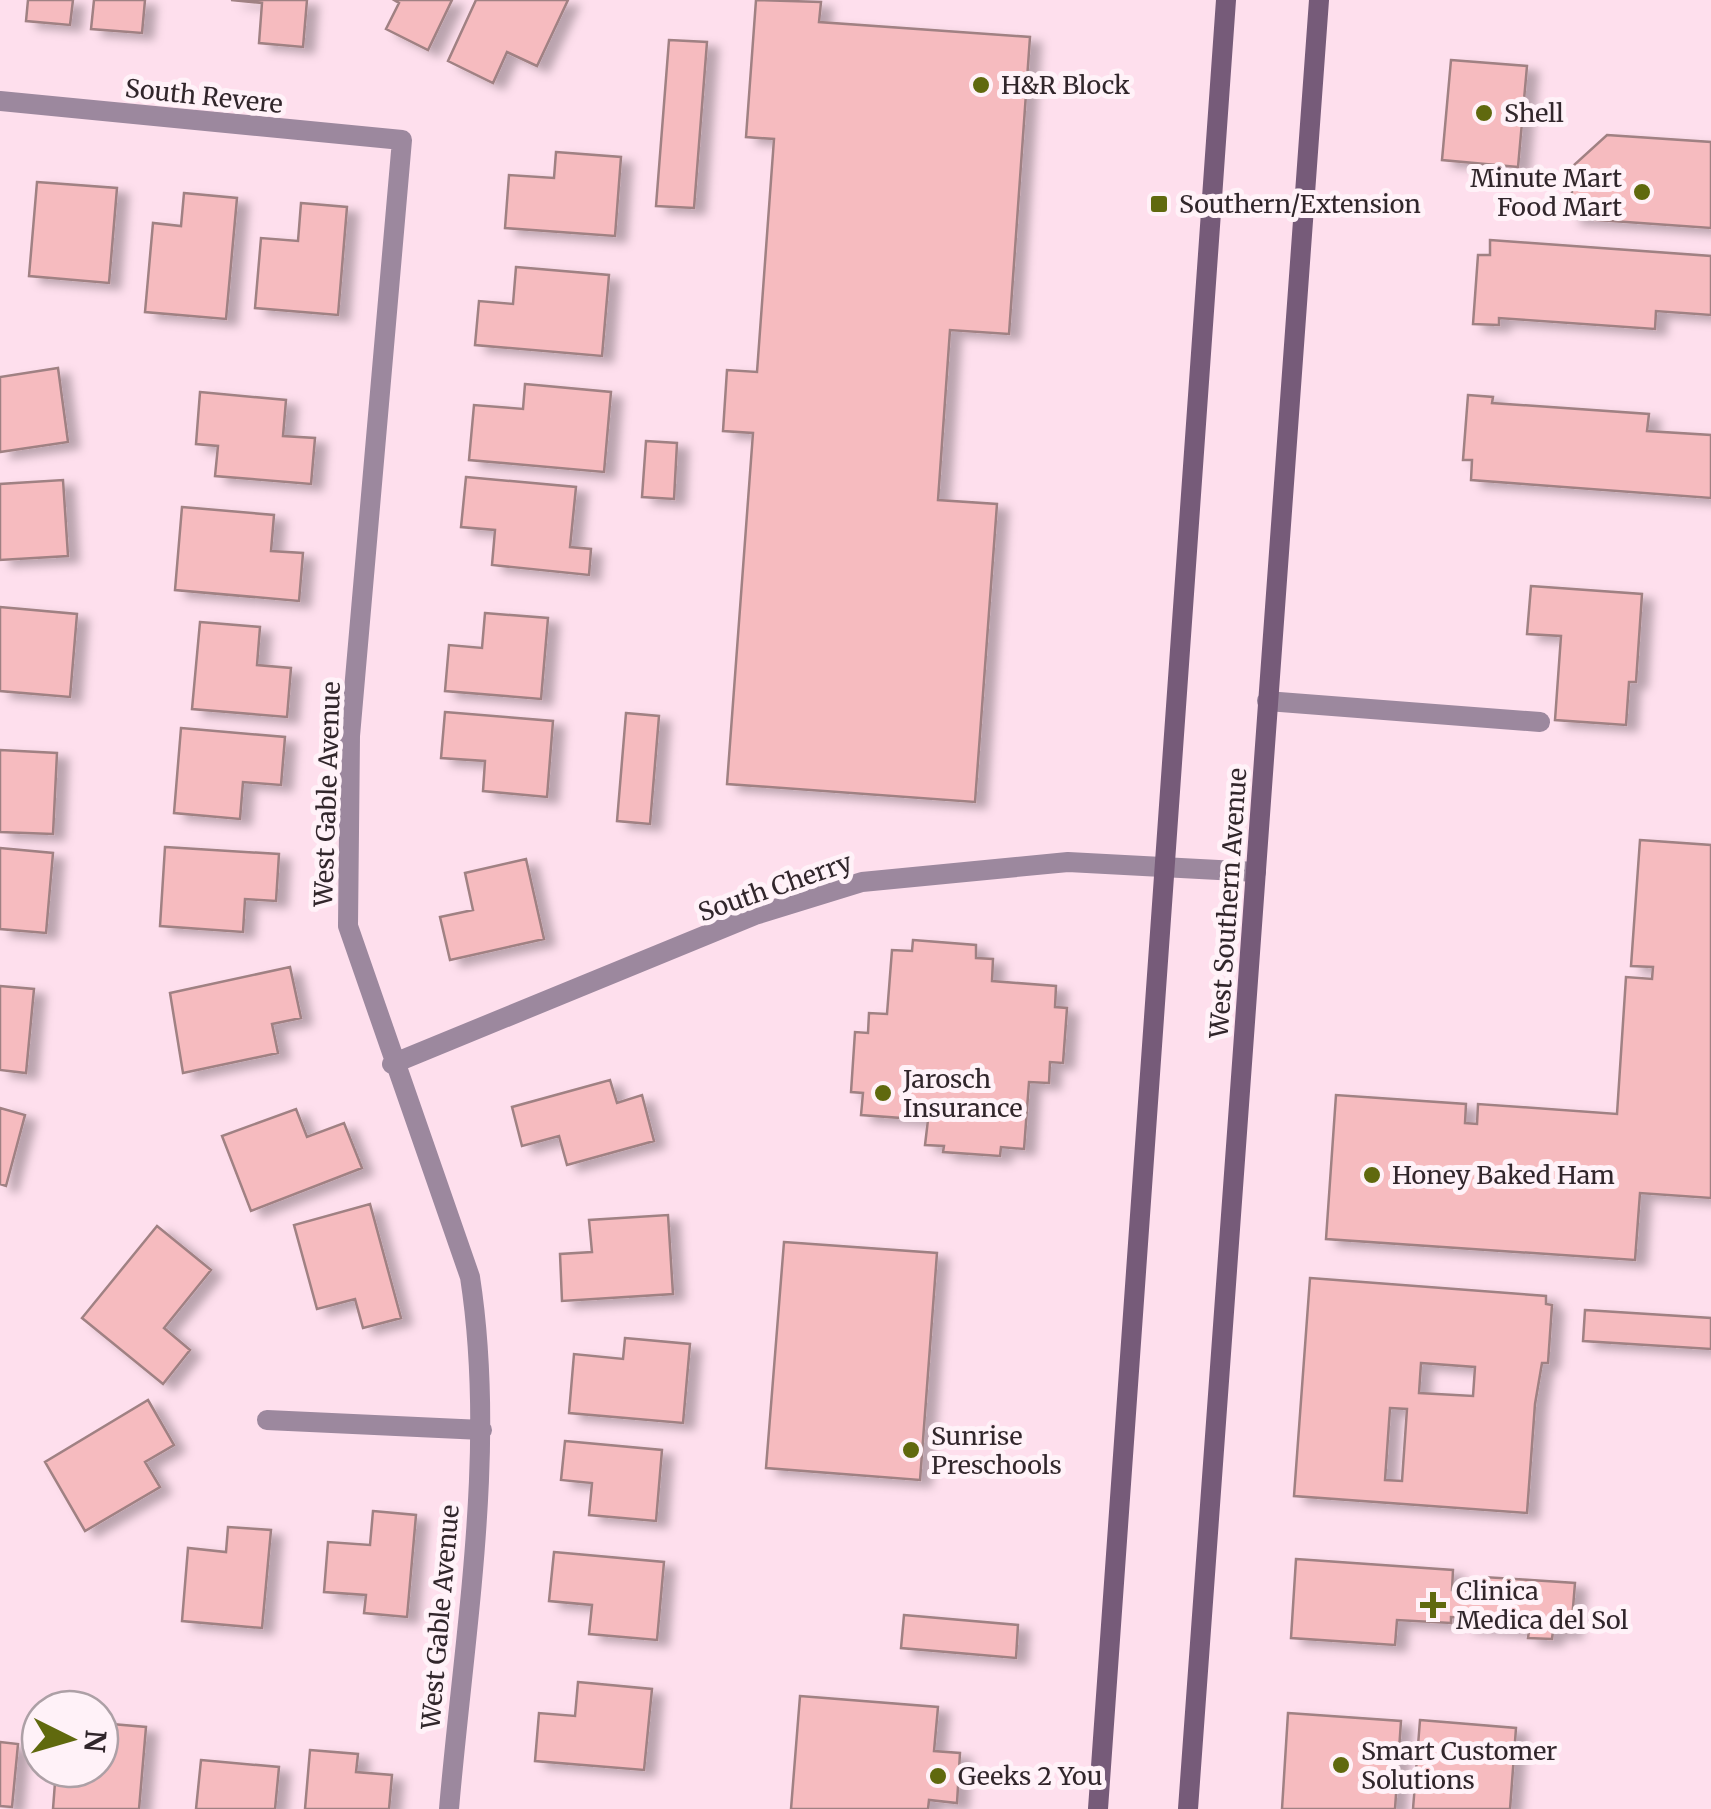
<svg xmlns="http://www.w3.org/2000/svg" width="1711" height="1809" font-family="Merriweather,serif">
	<defs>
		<filter id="shadow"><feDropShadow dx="11" dy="6" stdDeviation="5" flood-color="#0004"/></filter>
	</defs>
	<rect width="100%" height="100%" fill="#fedfed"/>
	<path fill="#f6bbbf" stroke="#a08183" stroke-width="2.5" fill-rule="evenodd" filter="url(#shadow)" d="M28 0H73L70 25 26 21Z
		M94 0H145L142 33 91 29Z
		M231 0H307L303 47 259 43 262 3Z
		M394 0H452L428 50 386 29 399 3Z
		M476 0H568L537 66 507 52 493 83 448 61Z
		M756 0 821 2 819 22 1030 37 1009 334 950 330 938 500 997 504 975 802 727 784 753 433 723 431 727 370 757 372 774 139 746 137Z
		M669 40 707 42 694 208 656 206Z
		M1451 60 1527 66 1518 167 1442 160Z
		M1607 135 1711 142V228L1570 218 1574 165Z
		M556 152 621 157 615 236 505 228 509 175 554 178Z
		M37 182 117 188 109 283 29 276Z
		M184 193 237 198 226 319 145 312 153 223 181 226Z
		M301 203 347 207 338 315 255 308 261 238 298 241Z
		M1490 240 1711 256V315L1656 311 1655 329 1499 318V325L1473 324 1478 255H1490Z
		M516 267 609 275 602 356 475 345 479 301 513 304Z
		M58 368 68 442 0 452V377Z
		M525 384 611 392 604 472 469 460 474 405 523 409Z
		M200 392 286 400 283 436 315 438 311 484 215 476 218 446 196 444Z
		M1468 395 1493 397 1492 403 1649 414 1647 431 1711 435V498L1471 480 1472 460H1463Z
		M646 441 677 443 674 499 642 497Z
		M466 477 576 487 570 547 591 549 589 575 492 565 495 530 461 527Z
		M63 480 68 556 0 560V484Z
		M182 507 274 515 271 551 303 553 299 601 175 590Z
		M1531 586 1642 594 1636 682H1629L1626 725 1555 720 1561 636 1527 634Z
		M0 607 77 614 70 697 0 691Z
		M485 613 548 618 541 699 445 691 449 645 482 648Z
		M200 622 260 627 257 665 291 668 287 717 192 709Z
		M445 712 553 721 547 797 483 791 485 761 441 758Z
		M626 713 659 716 650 824 617 821Z
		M181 728 285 737 281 785 243 782 240 819 174 813Z
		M0 750 57 753 53 834 0 832Z
		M1640 840 1711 845V1198L1640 1193 1635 1260 1326 1239 1336 1095 1466 1104 1465 1123 1477 1124 1478 1104 1617 1114 1626 977 1652 979 1653 967 1631 966Z
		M165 847 279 854 276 901 245 899 243 932 160 926Z
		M0 848 53 853 46 933 0 929Z
		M526 859 544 939 450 960 440 917 473 910 465 873Z
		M913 940 976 945V958L993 959 992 981 1056 986 1055 1007 1067 1008 1063 1063 1050 1062 1049 1083 1029 1082 1024 1149 1001 1147 1000 1156 943 1152 944 1146 925 1145 928 1120 861 1115 863 1093 851 1092 855 1032 868 1033 869 1013 887 1014 892 950 912 951Z
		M290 967 301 1018 272 1024 278 1053 183 1073 170 993Z
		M0 986 34 989 26 1073 0 1070Z
		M610 1080 617 1103 642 1095 654 1141 567 1165 559 1136 522 1146 512 1107Z
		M0 1108 25 1115 6 1186 0 1184Z
		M296 1109 307 1137 344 1123 362 1168 251 1211 222 1136Z
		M370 1204 401 1318 363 1328 355 1299 317 1309 294 1225Z
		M668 1215 673 1294 562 1301 560 1254 592 1252 589 1220Z
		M157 1226 211 1270 164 1328 190 1350 163 1384 82 1318Z
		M784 1242 937 1253 920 1480 766 1468Z
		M1310 1278 1546 1296V1304L1552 1305 1548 1363H1542L1535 1404 1527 1513 1294 1496ZM1421 1363 1475 1367 1473 1396 1419 1393ZM1390 1408 1407 1409 1402 1481 1385 1480Z
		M1585 1310 1711 1318V1349L1583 1341Z
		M625 1338 690 1344 683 1423 569 1413 574 1354 623 1359Z
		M148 1400 174 1445 145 1462 160 1487 85 1531 45 1462Z
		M565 1441 662 1450 656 1521 589 1515 592 1483 561 1480Z
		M373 1511 416 1515 407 1617 364 1613 366 1595 324 1592 328 1542 370 1545Z
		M228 1527 271 1530 262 1628 182 1621 188 1548 226 1552Z
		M554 1552 664 1562 657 1640 589 1634 592 1605 549 1601Z
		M1296 1559 1453 1570 1452 1590 1483 1592 1484 1577 1575 1583 1571 1632 1553 1631 1552 1639 1528 1638 1529 1631 1463 1626V1618L1451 1617V1623L1397 1620 1395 1645 1291 1638Z
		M904 1615 1018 1625 1016 1658 901 1648Z
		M578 1682 652 1689 644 1770 535 1761 539 1713 575 1716Z
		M800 1696 938 1707 934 1751 960 1753 957 1803 929 1800 928 1809H791Z
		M1288 1713 1401 1721 1395 1809H1282Z
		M1420 1720 1516 1728 1510 1809H1413Z
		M100 1723 146 1727 139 1809H53L56 1769H100Z
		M0 1742 18 1744 12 1807 0 1806Z
		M310 1750 358 1754 356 1772 392 1775 389 1809H305Z
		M201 1760 279 1767 275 1809H196Z"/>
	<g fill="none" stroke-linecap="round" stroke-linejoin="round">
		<path stroke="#9c889e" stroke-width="20" d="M1267 701 1540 722"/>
		<path stroke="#9c889e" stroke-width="20" d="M0 101 402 140 350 736 348 926 470 1277C497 1452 464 1633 449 1809
			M392 1064 755 915 862 882 1068 862 1256 872
			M267 1420 482 1430"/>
		<path stroke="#765b79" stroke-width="20" d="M1098 1809 1226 0
			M1188 1809 1319 0"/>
	</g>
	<g fill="#60690e" stroke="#fff2f8" stroke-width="4">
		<circle cx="981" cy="85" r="10"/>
		<circle cx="1484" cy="113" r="10"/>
		<circle cx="1642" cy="192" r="10"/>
		<rect x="1149" y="194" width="20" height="20" rx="5"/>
		<circle cx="883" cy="1093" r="10"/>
		<circle cx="1372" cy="1175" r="10"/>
		<circle cx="911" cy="1450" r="10"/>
		<path d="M1428 1590h10v10h10v10h-10v10h-10v-10h-10v-10h10z"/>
		<circle cx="1341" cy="1765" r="10"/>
		<circle cx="938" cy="1776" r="10"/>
	</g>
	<g text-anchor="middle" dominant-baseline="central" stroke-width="10" stroke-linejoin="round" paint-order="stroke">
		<g font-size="25" fill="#31262b" stroke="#fff2f8" text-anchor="start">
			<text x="1001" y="85">H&amp;R Block</text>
			<text x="1504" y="113">Shell</text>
			<text x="1622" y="178" text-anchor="end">Minute Mart<tspan x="1622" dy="29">Food Mart</tspan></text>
			<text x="1179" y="204">Southern/Extension</text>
			<text x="903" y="1079">Jarosch<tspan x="903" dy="29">Insurance</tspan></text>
			<text x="1392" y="1175">Honey Baked Ham</text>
			<text x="931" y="1436">Sunrise<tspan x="931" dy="29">Preschools</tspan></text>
			<text x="1456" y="1591">Clinica<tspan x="1456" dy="29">Medica del Sol</tspan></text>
			<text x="1361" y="1751">Smart Customer<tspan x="1361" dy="29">Solutions</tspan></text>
			<text x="958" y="1776">Geeks 2 You</text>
		</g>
		<g font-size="25" fill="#31262b" stroke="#fff2f8">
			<text transform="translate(204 96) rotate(6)">South Revere</text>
			<text transform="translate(327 794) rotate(-88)">West Gable Avenue</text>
			<text transform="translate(775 887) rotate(-19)">South Cherry</text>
			<text transform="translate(1228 903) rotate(-86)">West Southern Avenue</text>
			<text transform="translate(440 1617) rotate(-85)">West Gable Avenue</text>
		</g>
	</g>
	<g transform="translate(70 1739) rotate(95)"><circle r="48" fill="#fff2f8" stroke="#ada0a6" stroke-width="2.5"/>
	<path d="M0-8L18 38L0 25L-18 38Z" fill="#60690e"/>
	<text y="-15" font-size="28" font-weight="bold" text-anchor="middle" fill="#31262b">N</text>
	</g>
</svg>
